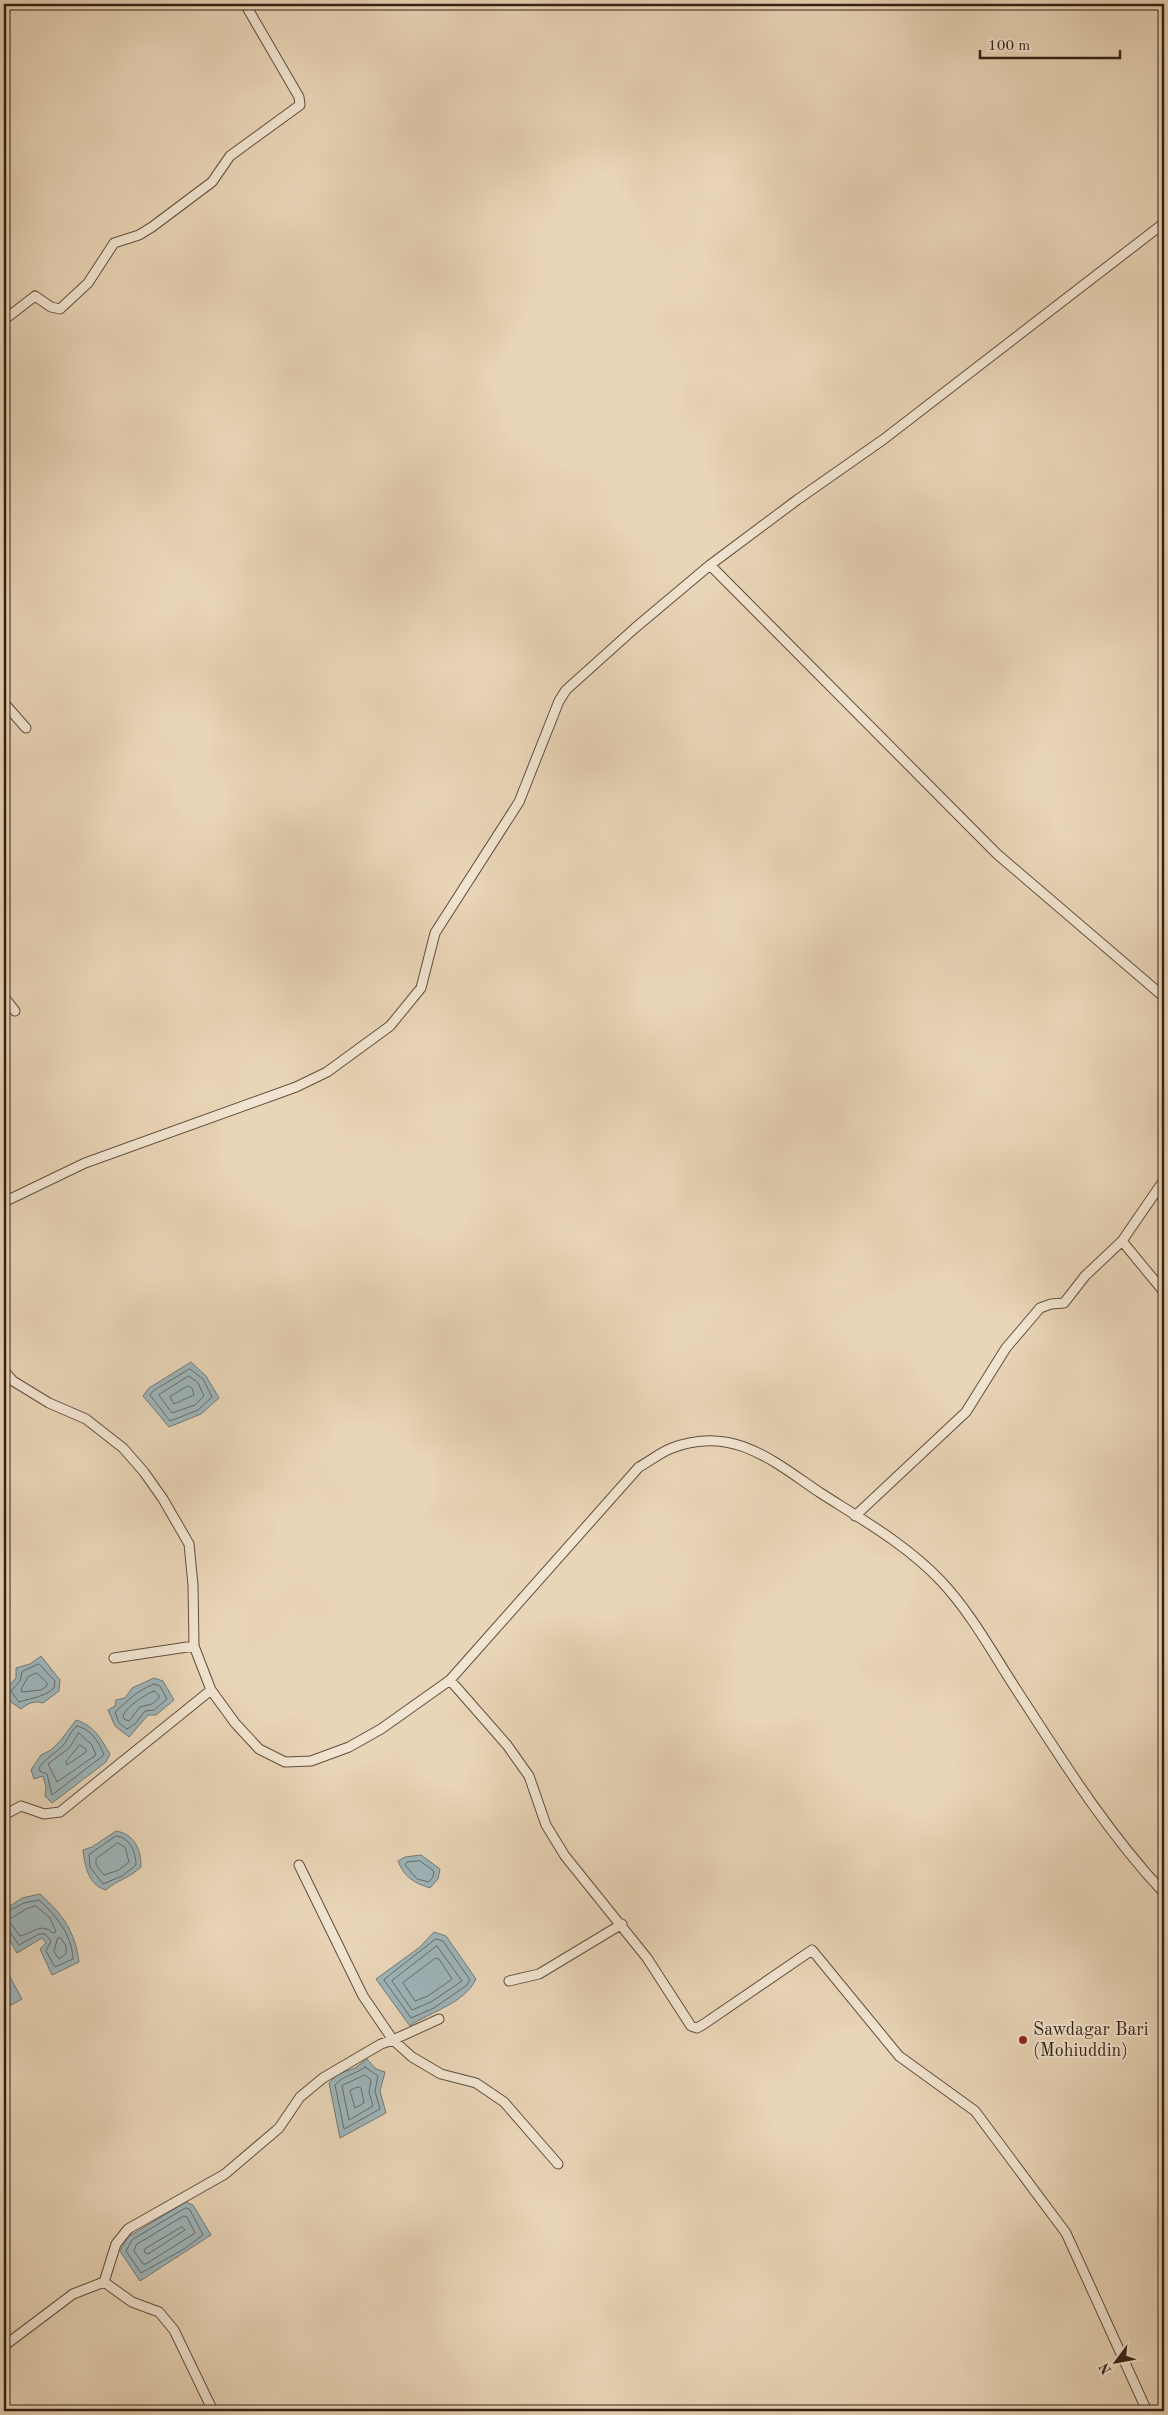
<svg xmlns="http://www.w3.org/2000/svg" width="1168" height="2415" font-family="'Old Standard TT',serif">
	<rect width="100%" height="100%" fill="#e9d5b7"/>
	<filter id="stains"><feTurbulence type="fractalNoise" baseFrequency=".004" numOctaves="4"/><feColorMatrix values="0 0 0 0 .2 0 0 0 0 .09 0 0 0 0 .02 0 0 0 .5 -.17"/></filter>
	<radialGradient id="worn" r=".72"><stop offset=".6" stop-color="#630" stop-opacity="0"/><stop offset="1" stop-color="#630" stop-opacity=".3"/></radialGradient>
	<path fill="#9db5ba" stroke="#737a78" d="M191 1362 206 1376 219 1398 201 1414 169 1427 143 1396 149 1388Z
		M41 1656 60 1680 59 1691 43 1703C34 1700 27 1704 21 1709L11 1702 4 1691 16 1678V1668L30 1664Z
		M154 1678 163 1681 174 1700 156 1715H148L129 1737 115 1726 108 1710 115 1706 116 1700 125 1698 132 1688Z
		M76 1720C95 1726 100 1738 110 1754L106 1762 52 1803 45 1796 46 1787 43 1776 34 1779 31 1770 41 1755 51 1750 61 1740Z
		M116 1831C135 1834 141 1850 141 1867 128 1879 117 1880 106 1890 88 1885 85 1866 83 1850L92 1847Z
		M421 1855 440 1869 438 1879 430 1888C414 1883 404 1877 398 1861L405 1857Z
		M40 1894C63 1915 75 1931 79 1962L52 1975 40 1949 46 1943 42 1938 17 1953 4 1931V1910L22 1898Z
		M434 1932 446 1936 476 1979C464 2004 431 2011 410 2026L376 1979 420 1947Z
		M4 1966 22 1999 4 2009Z
		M367 2059 376 2069 385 2072 380 2091 386 2113 340 2138 329 2083 338 2074 355 2068Z
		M186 2202 193 2205 211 2235 140 2281 120 2251 128 2237Z"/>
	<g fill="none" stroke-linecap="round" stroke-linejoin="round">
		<path stroke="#696b67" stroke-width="1" d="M190 1369 203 1379 212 1397 198 1410 170 1421 150 1395 153 1391Z
			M189 1376 198 1383 204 1396 195 1405 172 1413 159 1395Z
			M188 1386 192 1388 194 1395 174 1404 170 1397Z
			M39 1664 55 1681 54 1688C45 1697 31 1698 19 1702L11 1691 20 1681 22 1672Z
			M37 1673 47 1683V1686L41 1690 22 1692 21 1689 28 1677Z
			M154 1684 160 1686 167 1699 154 1710 145 1711 135 1724 127 1729 119 1723 115 1712C129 1700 136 1691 154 1684Z
			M154 1691 159 1695V1698L152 1704 140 1707 129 1721 124 1719 123 1715C128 1706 144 1695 154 1691Z
			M77 1726C91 1729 99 1742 104 1755L52 1795 47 1774 40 1771 39 1768C46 1757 57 1753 65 1743 69 1737 71 1731 77 1726Z
			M79 1733 92 1745 96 1755 57 1782 48 1764 69 1748Z
			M80 1745 86 1749V1752L67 1765 66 1762Z
			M116 1836C130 1837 136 1853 136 1865L122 1876 103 1884 90 1867 89 1855Z
			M118 1843 125 1847 129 1862 119 1870 104 1875 96 1865V1859Z
			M420 1861 434 1871 433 1877 429 1882 417 1879 405 1865 407 1862Z
			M36 1906 50 1918 56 1932 53 1933C40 1922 34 1933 20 1936L8 1920 26 1909Z
			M4 1913 24 1903 39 1900C56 1915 72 1935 73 1959L55 1967 46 1951 51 1941 45 1934H39L19 1945 9 1931 4 1930
			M58 1938H61L66 1946V1954L59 1959 54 1952Z
			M436 1939 443 1941 470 1980 467 1985 434 2008 411 2018 384 1980Z
			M437 1946 462 1981 431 2002 412 2010 392 1981Z
			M436 1958 439 1959 452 1979 428 1996 415 2001 403 1983Z
			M365 2067 378 2076 375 2091 380 2109 344 2129 335 2085C343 2075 355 2075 365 2067Z
			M365 2075 371 2080 369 2092 373 2106 349 2120 342 2086Z
			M358 2087 361 2088 364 2103 355 2108 350 2091Z
			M186 2208 190 2210 203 2235 184 2249 141 2273 126 2251 132 2240Z
			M184 2216 187 2217 195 2233 146 2264H143L134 2251 136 2245Z
			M182 2227 185 2230 148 2254 144 2252 145 2249Z"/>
		<g stroke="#624e3d" stroke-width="11">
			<path id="minor" d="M4 320 35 296 51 307 60 309 88 283 114 243 139 235 152 227 212 182 230 156 300 105 299 97 245 4
				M710 565 997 854 1164 997
				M4 703 26 728
				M4 997 15 1011
				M4 1202 85 1163 296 1087 327 1072 390 1026 421 988 435 933 519 802 559 701 566 690 635 628 710 565 797 500 884 439 1164 223
				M1122 1241 1164 1292
				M4 1371 13 1381 49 1403 86 1419 123 1448 144 1472 163 1499 189 1544 193 1585 194 1646 211 1690 235 1723 259 1749 285 1762 311 1761 349 1747 381 1729 450 1680 639 1467C650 1461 661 1452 672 1448 732 1425 772 1460 819 1492 861 1519 906 1544 941 1581 971 1613 992 1652 1016 1689 1062 1760 1106 1831 1164 1893
				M855 1516 966 1412 1006 1348 1040 1308 1051 1304 1064 1303 1085 1276 1122 1241 1164 1180
				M114 1658 194 1646
				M450 1680 507 1745 529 1776 546 1825 565 1856 647 1958 691 2026 697 2028 704 2024 812 1950 899 2056 975 2111 1066 2233 1147 2411
				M4 1815 21 1806 44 1814 60 1812 211 1690
				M299 1865 363 1996 393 2040 439 2019
				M509 1981 539 1974 622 1924
				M104 2282 132 2302 159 2312 174 2330 213 2411
				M4 2346 73 2294 104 2282 116 2244 128 2229 225 2174 279 2128 300 2097 323 2078 381 2044 393 2040 412 2057 441 2074 476 2083 504 2102 558 2164"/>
		</g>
		<use href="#minor" stroke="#f1e4d0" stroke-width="9"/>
	</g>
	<circle fill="#8f2418" stroke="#f1e4d0" stroke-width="2" cx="1023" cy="2040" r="5"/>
	<g text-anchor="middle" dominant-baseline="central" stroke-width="4" stroke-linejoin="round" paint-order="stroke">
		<g font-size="18" fill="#352114" stroke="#f1e4d0" text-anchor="start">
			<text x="1033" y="2030">Sawdagar Bari<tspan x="1033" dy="21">(Mohiuddin)</tspan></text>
		</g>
	</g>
	<rect width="1168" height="2415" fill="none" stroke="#e9d5b7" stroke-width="20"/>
	<rect x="5" y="5" width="1158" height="2405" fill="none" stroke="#352114" stroke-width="2.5"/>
	<rect x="10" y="10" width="1148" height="2395" fill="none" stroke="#352114"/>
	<g transform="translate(1116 2362) rotate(238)" stroke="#f1e4d0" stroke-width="4" paint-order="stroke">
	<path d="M0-4L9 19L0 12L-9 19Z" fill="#352114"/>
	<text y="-8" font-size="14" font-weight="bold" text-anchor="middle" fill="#352114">N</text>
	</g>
	<path d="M980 50v8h140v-8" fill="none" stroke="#352114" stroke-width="2.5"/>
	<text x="988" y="50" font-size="15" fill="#352114" stroke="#f1e4d0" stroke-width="4" paint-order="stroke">100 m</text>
	<rect width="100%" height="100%" filter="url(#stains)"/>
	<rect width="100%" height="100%" fill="url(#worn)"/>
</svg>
